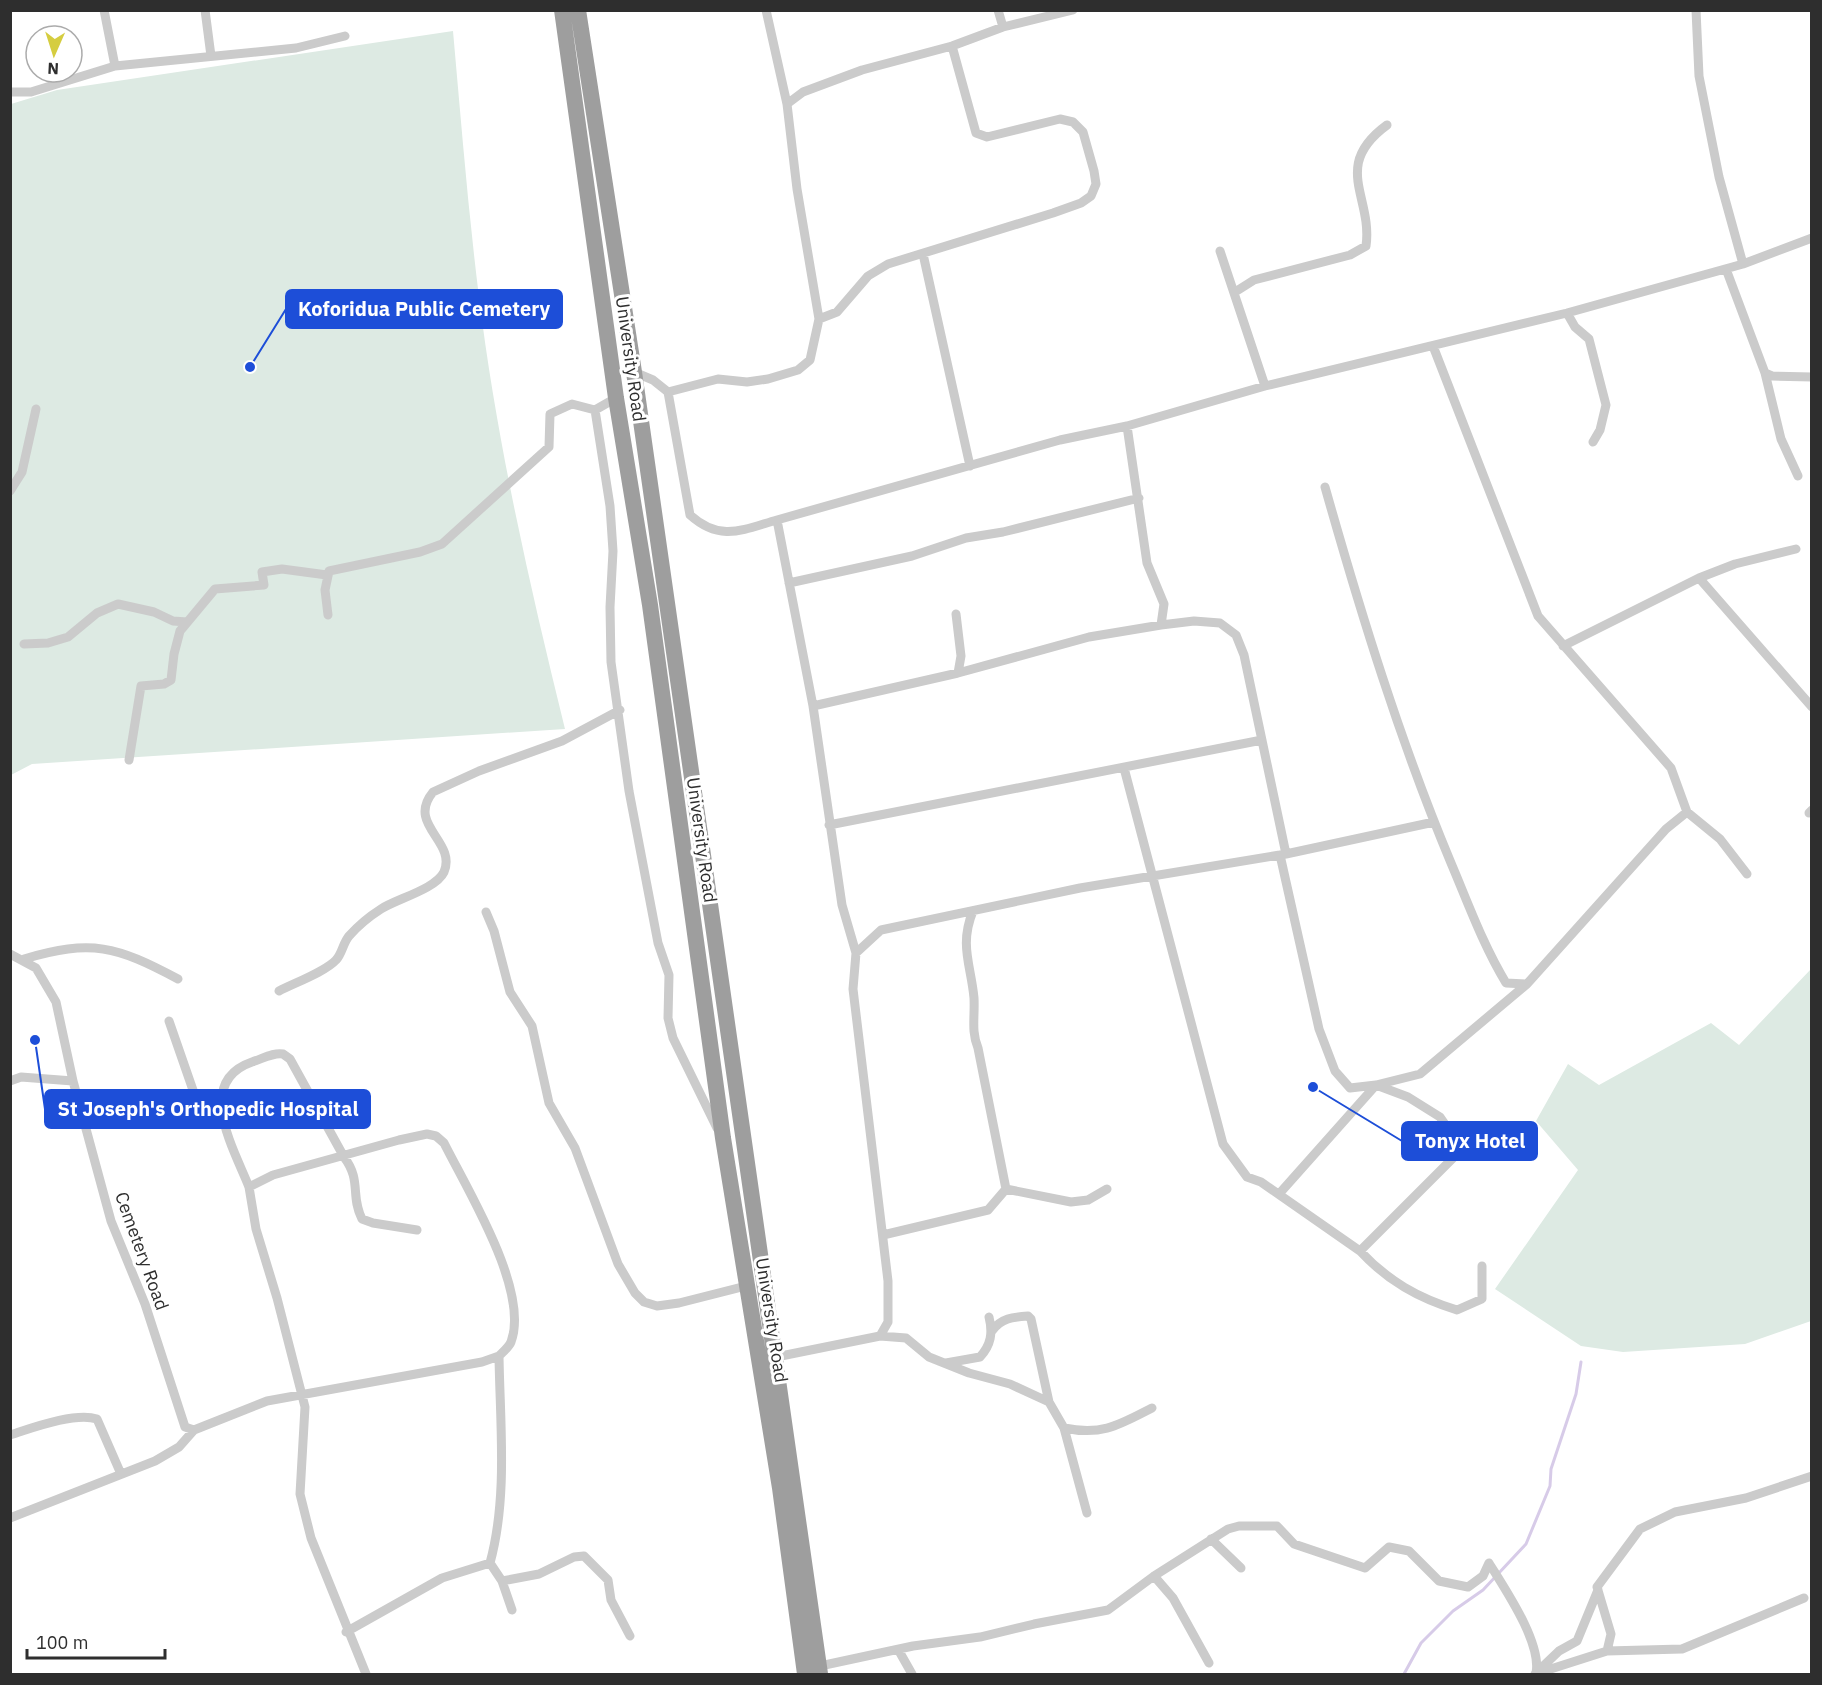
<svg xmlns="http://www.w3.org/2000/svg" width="1822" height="1685" font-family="'IBM Plex Sans',sans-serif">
	<rect width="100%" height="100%" fill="#fff"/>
	<path fill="#ddeae3" d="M453 31C461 120 468 209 479 297 497 443 530 587 565 729L32 764 11 775V104L57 90Z
		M1811 969V1321L1745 1344 1623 1352 1581 1346 1495 1289 1578 1170 1536 1121 1568 1064 1599 1085 1711 1023 1739 1045Z"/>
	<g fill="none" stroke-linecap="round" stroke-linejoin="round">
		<path stroke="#d7cbe8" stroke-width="3" d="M1404 1674 1421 1643 1453 1611 1483 1590 1526 1544 1550 1486 1551 1469 1576 1394 1581 1362"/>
		<path stroke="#cbcbcb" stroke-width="9" d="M104 10 115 66
			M205 10 211 56
			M766 10 787 104 797 189 819 319
			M998 10 1003 27
			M1696 10 1699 76 1719 177 1743 264
			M10 92H31L115 66 296 48 345 36
			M787 104 803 92 862 70 952 46 1003 27 1073 10
			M1220 251 1265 386
			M923 254 970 466
			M1726 269 1765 373 1772 376 1812 377
			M1235 292 1254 280 1350 255 1366 246C1373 197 1331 166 1387 125
			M1567 313 1575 327 1589 339 1606 405 1600 430 1593 442
			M1433 346 1538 616 1671 768 1687 812
			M634 372 653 380 668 392 690 515C720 542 742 530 777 520
			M1765 373 1781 439 1798 476
			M668 392 718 379 747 382 768 379 798 370 810 360 819 319 837 312 868 276 888 264 1053 213 1081 203 1091 196 1096 184 1094 171 1083 132 1073 122 1060 119 987 137 976 133 952 46
			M595 410 610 506 613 551 610 607 611 662 629 791 658 943 669 975 668 1018 673 1038 717 1128
			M1127 426 1147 563 1164 604 1161 625
			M1325 487C1361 614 1400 741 1451 863 1468 903 1483 945 1506 983L1527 984 1666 829 1687 812 1720 839 1747 874
			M10 491 22 472 36 409
			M1699 578 1812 707
			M789 583 912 556 966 538 1003 532 1139 498
			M956 614 961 656 958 673
			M328 615 325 590 329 571 420 552 442 544 549 447 550 414 572 404 595 410 616 398
			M24 644 48 643 68 637 97 613 118 604 154 612 173 621 187 622
			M1563 646 1699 578 1735 564 1796 549
			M813 706 958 673 1089 637 1161 625 1194 621 1220 623 1236 635 1244 655 1286 854
			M129 760 141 686 164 684 171 680 174 654 180 631 215 589 264 585 262 572 282 569 327 575
			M1124 768 1223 1144 1247 1177 1261 1182 1360 1251 1453 1158 1460 1146 1440 1117 1408 1097 1376 1085
			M1809 813 1812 810
			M829 825 1262 740
			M1280 855 1319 1029 1335 1071 1350 1088 1376 1085 1420 1074 1527 984
			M486 912 494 931 510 992 532 1026 549 1103 575 1148 618 1264 635 1293 644 1302 657 1306 679 1303 746 1286
			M856 953 881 930 1080 888 1286 854 1434 822
			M10 954 36 968 56 1002 73 1081 111 1221 145 1304 185 1427 194 1430
			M24 959C92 939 116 946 178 979
			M279 991C294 983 325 972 336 960 342 954 343 943 349 936 357 927 370 916 381 909 396 899 436 889 444 872 457 841 406 825 433 792L479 771 562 741 620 710
			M169 1021 194 1093 220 1115
			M10 1081 21 1077 73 1081
			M249 1187C234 1149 194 1082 252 1062 262 1059 274 1052 283 1054L290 1059 344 1157C362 1181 350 1195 362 1219L373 1223 417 1230
			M1006 1189 1071 1202 1088 1200 1107 1189
			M1279 1194 1376 1085
			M883 1235 988 1210 1006 1189 978 1048C971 1031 975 1017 974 998 971 965 959 945 973 911
			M1360 1251C1388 1281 1418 1298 1457 1310L1482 1299V1266
			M992 1331C1001 1318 1013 1317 1028 1316L1031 1319 1049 1402
			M880 1336 906 1338 929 1357 969 1373 1010 1384 1049 1402 1064 1428C1102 1436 1119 1425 1152 1408
			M776 1357 880 1336 888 1322V1281L853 989 856 953 842 905 813 706 777 520 1060 440 1127 426 1265 386 1567 313 1743 264 1812 238
			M946 1363 980 1357C991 1345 993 1333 989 1317
			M1064 1428 1087 1513
			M10 1435C32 1428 75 1412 97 1419L121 1474
			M10 1518 155 1461 179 1447 194 1430 267 1401 482 1362 499 1356C500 1424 508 1497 490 1563L442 1578 346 1632
			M1211 1539 1241 1568
			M490 1563 502 1581 512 1610
			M1489 1563C1505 1589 1542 1643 1536 1673
			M1154 1576 1173 1598 1209 1663
			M502 1581 539 1574 574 1557 584 1556 608 1580 611 1600 630 1636
			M899 1651 912 1674
			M1607 1651 1682 1649 1804 1598
			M820 1666 913 1646 980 1637 1034 1624 1108 1610 1154 1576 1228 1529 1239 1526H1277L1294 1544 1365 1568 1389 1547 1409 1551 1439 1581 1468 1587 1483 1576 1489 1563
			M1537 1672 1559 1651 1577 1641 1598 1590
			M366 1674 311 1538 300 1494 305 1407 277 1298 256 1229 249 1187 273 1175 399 1140 427 1134 436 1136 444 1143C468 1191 530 1291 511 1342 509 1347 503 1352 499 1356
			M1535 1674 1607 1651 1611 1634 1597 1587 1640 1529 1675 1512 1746 1498 1812 1476"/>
		<path stroke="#9e9e9e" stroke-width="16" d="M562 10 616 398 650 605 723 1138 780 1488 805 1674
			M578 10 634 372 820 1674"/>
	</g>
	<g text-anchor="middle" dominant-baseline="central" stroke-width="6" stroke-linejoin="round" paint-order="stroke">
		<g font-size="18" fill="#2e2e2e" stroke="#fff">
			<text transform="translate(631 359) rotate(82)">University Road</text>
			<text transform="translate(702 840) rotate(82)">University Road</text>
			<text transform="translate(142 1251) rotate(70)">Cemetery Road</text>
			<text transform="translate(772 1320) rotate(81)">University Road</text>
		</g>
	</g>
	<path fill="none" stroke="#1d4ed8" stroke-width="2" d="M250 367L286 309M35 1040L45 1109M1313 1087L1402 1141"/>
	<g fill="#1d4ed8" stroke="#fff" stroke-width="2">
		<circle cx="250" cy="367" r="6"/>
		<circle cx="35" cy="1040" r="6"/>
		<circle cx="1313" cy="1087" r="6"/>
	</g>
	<g fill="#1d4ed8" stroke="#1d4ed8" stroke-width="2">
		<rect x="286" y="290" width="276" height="38" rx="6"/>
		<rect x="45" y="1090" width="325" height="38" rx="6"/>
		<rect x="1402" y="1122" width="135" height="38" rx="6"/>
	</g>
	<g font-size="20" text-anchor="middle" font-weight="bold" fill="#fff">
		<text x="424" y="316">Koforidua Public Cemetery</text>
		<text x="208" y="1116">St Joseph's Orthopedic Hospital</text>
		<text x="1470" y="1148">Tonyx Hotel</text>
	</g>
	<rect width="1822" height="1685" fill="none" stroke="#2e2e2e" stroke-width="24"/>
	<g transform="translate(54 54) rotate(183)"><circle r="28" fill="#ffffff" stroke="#ababab" stroke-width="1.5"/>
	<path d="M0-4.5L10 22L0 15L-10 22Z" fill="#d5cd40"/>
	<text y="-9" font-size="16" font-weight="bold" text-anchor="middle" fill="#2e2e2e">N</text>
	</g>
	<path d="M27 1649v9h138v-9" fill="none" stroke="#2e2e2e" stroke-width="3"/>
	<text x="36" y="1649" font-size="18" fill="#2e2e2e" stroke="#ffffff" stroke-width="4.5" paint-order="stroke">100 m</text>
</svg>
